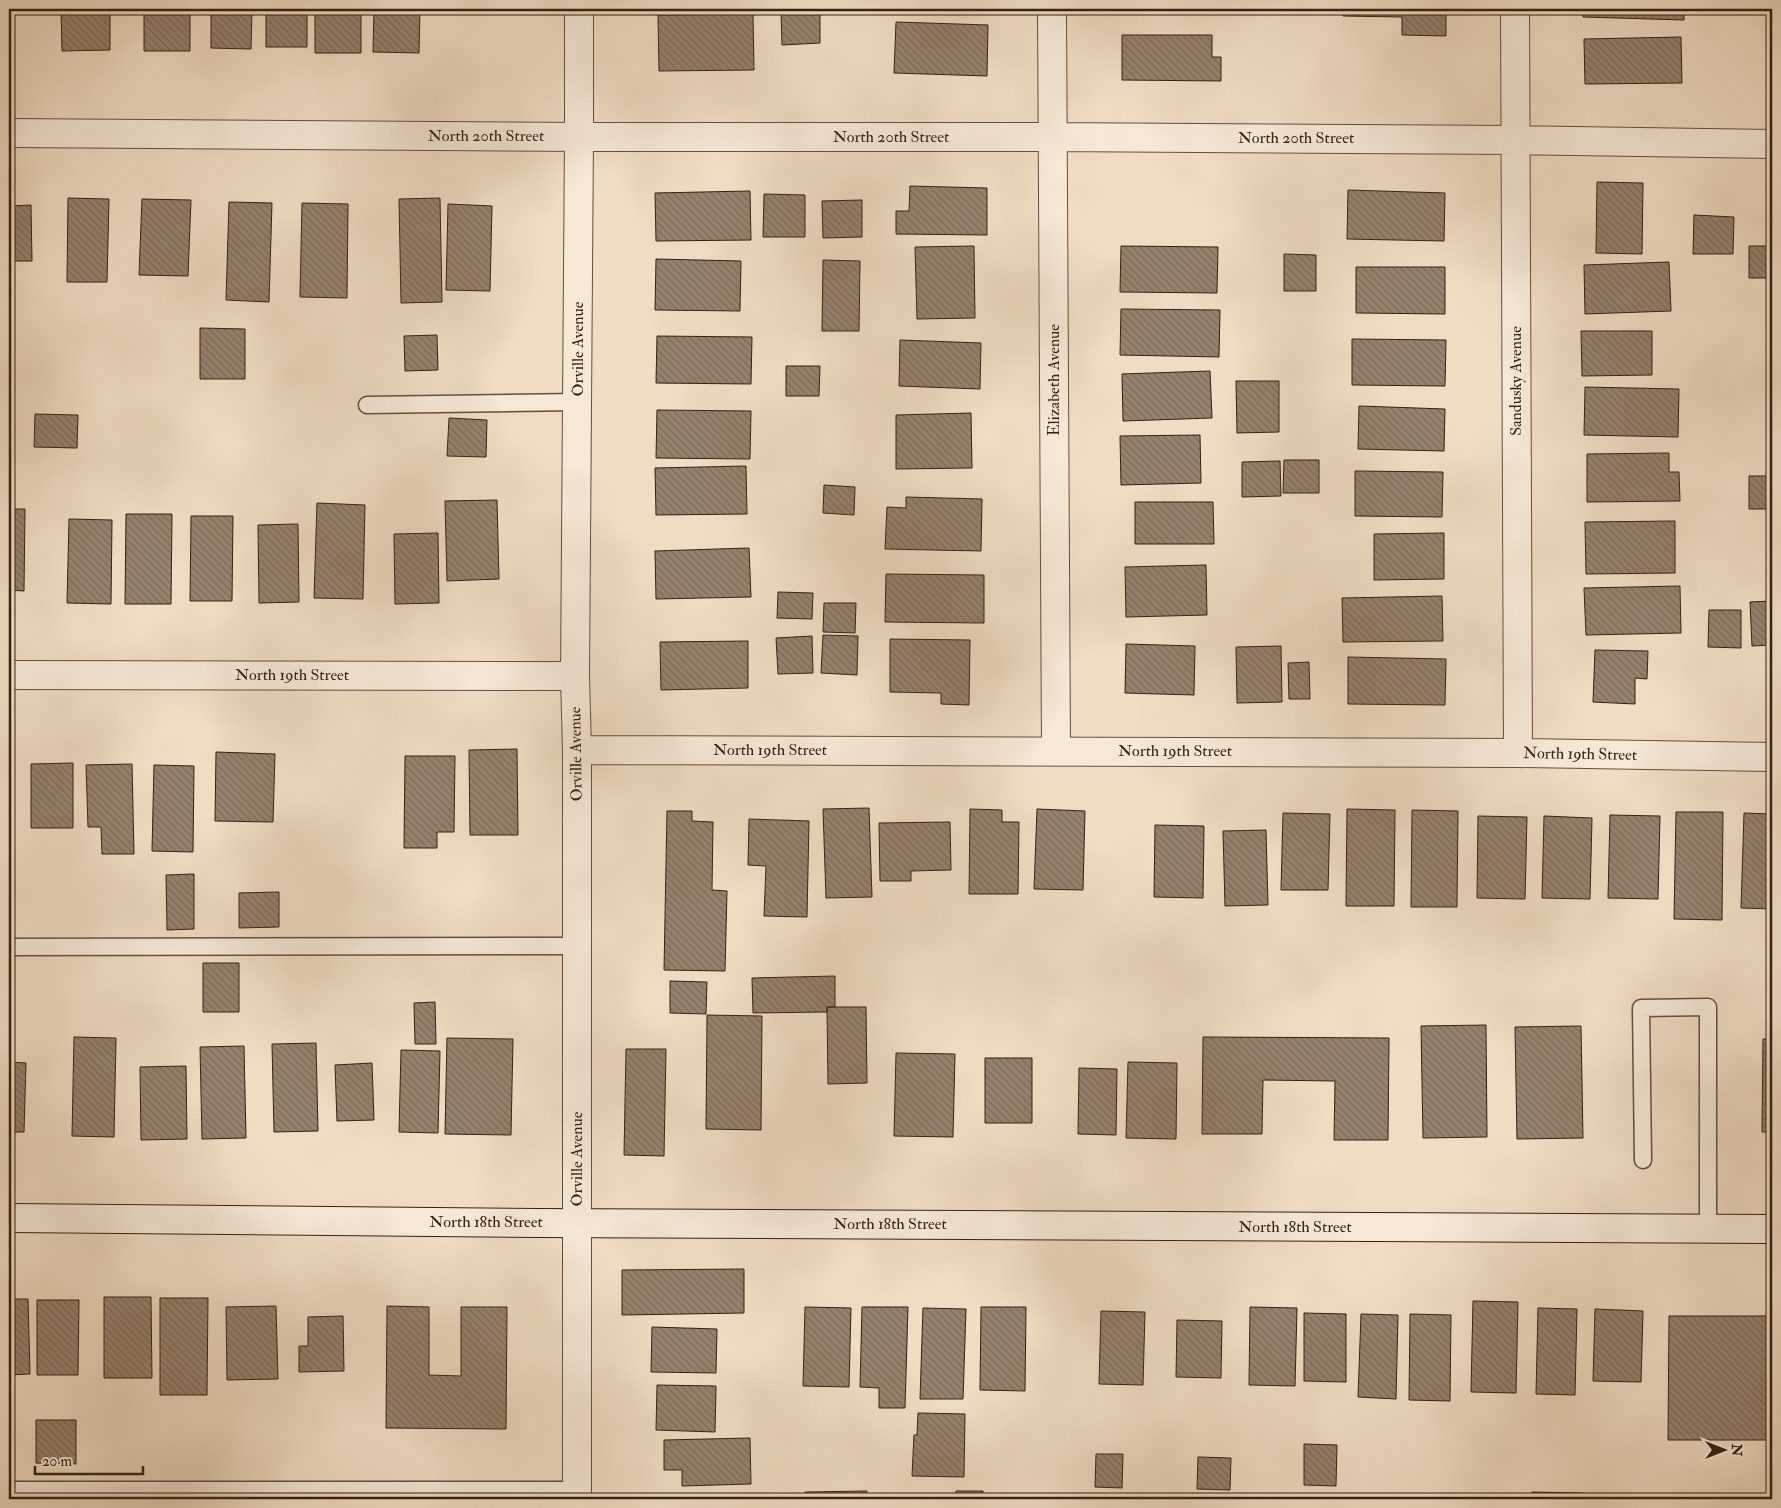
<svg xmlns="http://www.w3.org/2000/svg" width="1781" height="1508" font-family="'IM FELL Double Pica',serif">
	<defs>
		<pattern id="building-back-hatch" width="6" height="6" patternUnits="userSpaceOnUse" patternTransform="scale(1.25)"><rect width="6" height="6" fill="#96826e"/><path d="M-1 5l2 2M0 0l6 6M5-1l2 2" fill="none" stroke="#7b6a59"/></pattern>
	</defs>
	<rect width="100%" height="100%" fill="#efdcc2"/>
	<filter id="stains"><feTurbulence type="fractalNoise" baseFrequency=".004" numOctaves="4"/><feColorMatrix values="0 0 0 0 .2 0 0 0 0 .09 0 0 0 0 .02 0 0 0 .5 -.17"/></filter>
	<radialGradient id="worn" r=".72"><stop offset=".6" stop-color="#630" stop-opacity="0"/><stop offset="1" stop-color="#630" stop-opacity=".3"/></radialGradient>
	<path fill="url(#building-back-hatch)" stroke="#352013" d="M61 9H110V50L62 51Z
		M144 9H190V51H144Z
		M211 9H252L251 49 211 48Z
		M266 9H307V47H266Z
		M315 9H361V53H315Z
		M374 9H420L419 53 373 52Z
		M1343 9H1446V36L1402 35V17L1343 16Z
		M1583 9H1684V20L1583 17Z
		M820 10V43L782 45 781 12Z
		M753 14 754 70 659 71 658 15Z
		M896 22 988 25 987 76 894 73Z
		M1122 35H1212V57H1221V81L1122 80Z
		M1681 37 1682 83 1585 84 1584 39Z
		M1597 182 1643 183 1642 254 1596 253Z
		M910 186 987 188V235L896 234V211H909Z
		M1348 190 1445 193 1444 241 1347 239Z
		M750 191 751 240 656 241 655 193Z
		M764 194 805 195V237H763Z
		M68 198 109 199 107 282H67Z
		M440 198 442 302 401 303 399 199Z
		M142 199 191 200 188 276 139 275Z
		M862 200V237L823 238 822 201Z
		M229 202 272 203 269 302 226 300Z
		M302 203 348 204 347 298 300 297Z
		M448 204 492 206 490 291 446 290Z
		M31 205 32 261H9V206Z
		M1694 215 1734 217 1733 254H1693Z
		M974 246 975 318 917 319 915 247Z
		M1121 246 1218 247 1217 293 1120 292Z
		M1749 246H1772V278H1749Z
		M1284 254 1316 255V291H1284Z
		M656 259 741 261 740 311 655 310Z
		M823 260 860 261 859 331H822Z
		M1669 262 1671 311 1585 314 1584 265Z
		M1356 267H1445V314L1356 313Z
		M1121 309 1220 310 1219 357 1120 355Z
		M200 328 245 329V379H200Z
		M1581 331H1652V375L1582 376Z
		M437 335 438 370 405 371 404 336Z
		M657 336 752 337 751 384 656 383Z
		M1352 339 1446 340 1445 386 1352 385Z
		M900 340 981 343 980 389 899 386Z
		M786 366H820L819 396H786Z
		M1210 371 1212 418 1123 421 1122 374Z
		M1236 381H1279V432L1237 433Z
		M1585 387 1679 389 1678 437 1584 435Z
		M1359 406 1445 409 1444 451 1358 449Z
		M657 410 751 411 750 459 656 458Z
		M971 413 972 468 896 469V415Z
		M35 414 78 415 77 448 34 447Z
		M449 418 487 420 486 457 447 456Z
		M1200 435 1201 483 1121 485 1120 436Z
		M1669 453V472H1679L1680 501 1587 502V454Z
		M1284 460H1319V493H1283Z
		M1280 461 1281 496 1242 497V462Z
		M746 466 747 514 656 515 655 468Z
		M1355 471 1443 472 1442 517 1355 516Z
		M1749 476H1772V509H1749Z
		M824 485 855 487 854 515 823 513Z
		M906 497 982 499 981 551 885 549 887 507 906 508Z
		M497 500 499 579 447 581 445 501Z
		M1135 502H1213L1214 544H1135Z
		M317 503 365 505 363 599 314 598Z
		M9 509H25L24 591 9 590Z
		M126 514H172L171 604H125Z
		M191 516H233L232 601H190Z
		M69 519 112 520 111 604 67 603Z
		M1675 521V573L1586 574 1585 522Z
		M298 524 299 602 259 603 258 525Z
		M438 533 439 603 395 604 394 534Z
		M1444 533V579L1374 580V534Z
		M749 548 751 597 656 599 655 551Z
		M1206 565 1207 615 1126 617 1125 567Z
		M886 574 984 575V623L885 622Z
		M1680 586 1681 633 1586 635 1584 588Z
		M778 592 813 593 812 619 777 618Z
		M1442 596 1443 641 1343 642 1342 598Z
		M1772 601V645L1752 646 1750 602Z
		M824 603H856L855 633 823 632Z
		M1709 610H1741V648L1708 647Z
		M823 635 858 636 857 675 821 673Z
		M812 636 813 673 778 674 776 638Z
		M890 639 970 640 969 705 941 704V693L890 692Z
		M748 641V688L661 690 660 642Z
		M1126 644 1195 646 1194 695 1125 693Z
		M1281 646 1282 702 1237 703 1236 647Z
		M1595 650 1648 651 1647 679 1635 678V704L1593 702Z
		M1348 657 1446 659 1445 705 1348 704Z
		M1309 662 1310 699H1289L1288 663Z
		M517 749 518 835H470L469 750Z
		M216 752 275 754 273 822 215 821Z
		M9 755 12 756V825H9Z
		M405 756H455L454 832H437V848H404Z
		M73 763V828H31V764Z
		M132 764 134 854H102L101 827H88L86 765Z
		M154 765 194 766 193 852 152 851Z
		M869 808 872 897 826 898 823 809Z
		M970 809 1002 810V822H1019L1018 894H969Z
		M1037 809 1085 811 1083 890 1034 889Z
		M1347 809 1395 810 1394 906H1346Z
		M1412 810 1458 811 1457 907H1411Z
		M667 811H692V821L713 822 712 890 727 891 725 971 664 970Z
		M1676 812H1723L1722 920 1674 919Z
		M1283 813 1330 814 1328 890H1281Z
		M1744 813 1772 814V909L1741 908Z
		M1610 815 1660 816 1658 899 1608 898Z
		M1478 816 1527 817 1525 899 1477 898Z
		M1544 816 1592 818 1590 899 1542 898Z
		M749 819 809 821 807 917 764 916 766 866 748 865Z
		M950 822 951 870 911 871V881H880L879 823Z
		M1155 825 1204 826 1203 898 1154 897Z
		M1266 830 1268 905 1225 906 1223 831Z
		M194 874V929L167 930 166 875Z
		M279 892V927L239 928V893Z
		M203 963H239V1012H203Z
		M835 976V1007H827V1012L753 1013 752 978Z
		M670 981 707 982 706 1014 670 1013Z
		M435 1002 436 1044H415L414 1003Z
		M827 1007H866L867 1083 828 1084Z
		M707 1015 762 1016 761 1130 706 1129Z
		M1486 1025 1487 1137 1423 1138 1421 1026Z
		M1581 1026 1583 1138 1517 1139 1515 1027Z
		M74 1037 116 1038 114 1137 72 1136Z
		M1203 1037 1389 1038 1388 1140H1334L1335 1081 1263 1080 1262 1134H1202Z
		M447 1038 513 1039 511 1135 445 1134Z
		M1763 1039H1772V1132H1762Z
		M316 1043 318 1131 274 1132 272 1044Z
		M244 1046 246 1138 202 1139 200 1047Z
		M626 1049H666L664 1156 624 1155Z
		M401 1050 440 1051 438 1133 399 1132Z
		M896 1053 955 1054 953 1137 894 1136Z
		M985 1058H1032V1123H985Z
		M9 1062 26 1063 24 1132H9Z
		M1128 1062 1177 1063 1176 1139 1126 1138Z
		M372 1063 374 1120 337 1121 335 1065Z
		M186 1066 187 1139 141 1140 140 1067Z
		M1079 1068 1117 1069 1116 1135 1078 1134Z
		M744 1269V1313L622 1315V1270Z
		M104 1297H151L152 1378H104Z
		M160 1298H208L207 1395H160Z
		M9 1299H28L30 1374 9 1375Z
		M37 1300H79L78 1375H37Z
		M1473 1301 1518 1302 1516 1393 1471 1392Z
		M276 1306 278 1379 227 1380 226 1307Z
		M387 1306 429 1307V1375L461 1376V1307H507L506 1429 386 1428Z
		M805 1307 851 1308 849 1387 803 1386Z
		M862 1307H908L905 1408H879V1388L860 1387Z
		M981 1307H1026L1025 1391 980 1390Z
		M1250 1307 1297 1308 1295 1386 1249 1385Z
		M923 1308 966 1309 963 1399H920Z
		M1538 1308 1577 1309 1575 1395 1536 1394Z
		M1595 1309 1643 1311 1641 1382 1593 1381Z
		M1101 1311 1145 1312 1143 1385 1099 1384Z
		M1304 1313 1346 1314V1382L1304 1381Z
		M1361 1314 1398 1315 1396 1399 1358 1397Z
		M1410 1314 1451 1315 1450 1401 1409 1400Z
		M343 1316 344 1371 299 1372V1346H308V1317Z
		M1669 1316H1772V1440H1668Z
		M1177 1320 1222 1321 1221 1378 1176 1377Z
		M652 1327 717 1329 716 1373 651 1372Z
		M657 1385 716 1386 715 1432 656 1430Z
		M918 1413 965 1414 964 1477 912 1476 914 1435H917Z
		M36 1420H76V1464L36 1463Z
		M750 1438 751 1484 682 1486V1470H664V1440Z
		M1304 1444 1337 1445 1336 1486 1304 1485Z
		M1096 1454H1123L1122 1488 1095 1487Z
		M1198 1457 1231 1458 1230 1490 1197 1489Z
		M867 1491V1499H805V1492Z
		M956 1491H983V1499H955Z
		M1532 1492 1583 1493V1499H1532Z
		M1274 1494 1295 1495V1499H1274Z"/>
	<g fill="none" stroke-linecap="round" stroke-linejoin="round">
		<g stroke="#644f3f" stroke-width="19">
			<path id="lane" d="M367 405 577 402
				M9 947 577 946
				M1643 1160 1641 1008 1708 1007V1229
				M9 1490H577"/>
		</g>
		<g stroke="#644f3f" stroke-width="30">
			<path id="street" d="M1052 9 1056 750
				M1515 9 1518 753
				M9 133 579 137H1052L1515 140 1772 144
				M9 675 575 676
				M577 750 1518 753 1772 757
				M577 1499V750L575 676 579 137V9"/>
		</g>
		<g stroke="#352013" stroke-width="30">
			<path id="secondary" d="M9 1218 538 1223 1772 1229"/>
		</g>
		<use href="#lane" stroke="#f5e8d7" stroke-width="16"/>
		<use href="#street" stroke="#f5e8d7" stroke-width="28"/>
		<use href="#secondary" stroke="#f5e8d7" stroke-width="28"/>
	</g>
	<g text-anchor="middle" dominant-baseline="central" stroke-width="4.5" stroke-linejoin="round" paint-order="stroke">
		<g font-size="16" fill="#352013" stroke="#f5e8d7">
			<text x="486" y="136">North 20th Street</text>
			<text x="891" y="137">North 20th Street</text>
			<text x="1296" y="138">North 20th Street</text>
			<text transform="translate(578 349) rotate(-90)">Orville Avenue</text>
			<text transform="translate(1054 380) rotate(-90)">Elizabeth Avenue</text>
			<text transform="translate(1516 381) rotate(-90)">Sandusky Avenue</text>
			<text x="292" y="675">North 19th Street</text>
			<text x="770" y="750">North 19th Street</text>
			<text x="1175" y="751">North 19th Street</text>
			<text transform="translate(576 754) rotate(-91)">Orville Avenue</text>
			<text transform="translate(1580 754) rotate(1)">North 19th Street</text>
			<text transform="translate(577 1159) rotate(-90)">Orville Avenue</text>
			<text x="486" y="1222">North 18th Street</text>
			<text x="890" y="1224">North 18th Street</text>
			<text x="1295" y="1227">North 18th Street</text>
		</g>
	</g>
	<rect width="1781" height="1508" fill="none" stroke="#efdcc2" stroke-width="30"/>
	<rect x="10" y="10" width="1761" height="1488" fill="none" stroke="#352013" stroke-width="2.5"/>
	<rect x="15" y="15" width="1751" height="1478" fill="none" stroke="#352013"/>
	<g transform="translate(1724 1450) rotate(90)" stroke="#f5e8d7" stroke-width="4" paint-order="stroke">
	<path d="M0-4L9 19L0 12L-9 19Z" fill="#352013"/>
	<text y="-8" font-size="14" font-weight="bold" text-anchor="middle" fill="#352013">N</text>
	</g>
	<path d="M35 1466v8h108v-8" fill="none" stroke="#352013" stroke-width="2.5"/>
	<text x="42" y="1466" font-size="15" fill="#352013" stroke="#f5e8d7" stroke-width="4" paint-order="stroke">20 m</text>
	<rect width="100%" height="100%" filter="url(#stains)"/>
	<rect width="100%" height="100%" fill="url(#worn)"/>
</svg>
